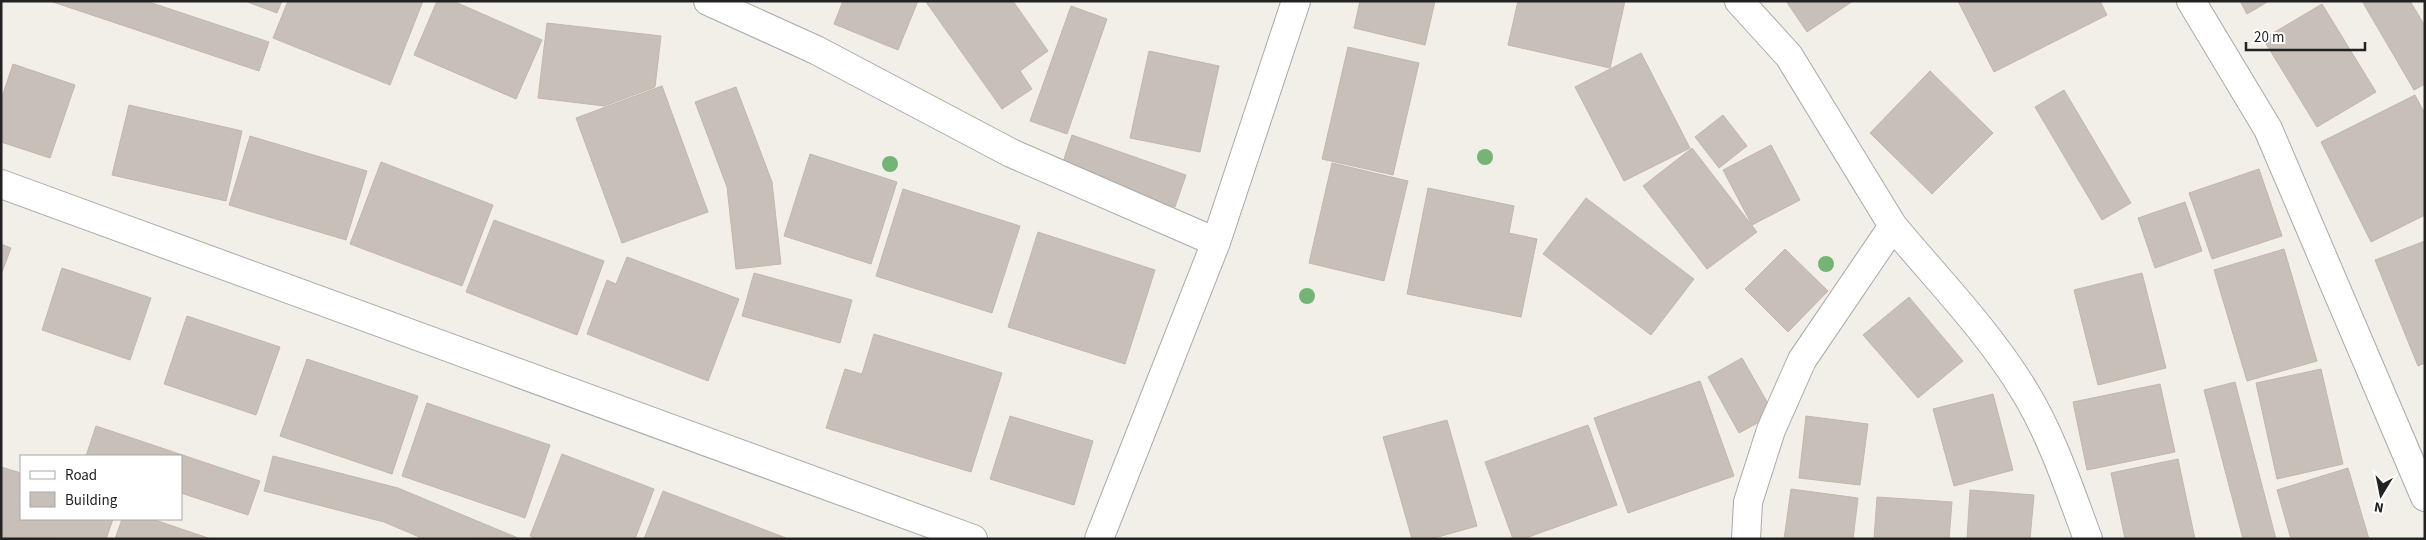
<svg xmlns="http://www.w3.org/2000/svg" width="2426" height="540" font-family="'Source Sans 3',sans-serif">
	<rect width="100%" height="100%" fill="#f2efe9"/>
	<path fill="#c7bfb8" stroke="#c4b6ab" d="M50 1H146L269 42 259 71Z
		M245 1H282L277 13Z
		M288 1H423L390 85 273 38Z
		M437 1H453L542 40 516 99 414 55Z
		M843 1H918L898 50 834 24Z
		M928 1H1013L1048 51 1020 71 1032 89 1002 109 926 2Z
		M1360 1H1435L1425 45 1354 28Z
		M1518 1H1625L1610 68 1508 45Z
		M1786 1H1853L1807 32Z
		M1958 1H2100L2107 15 1994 72Z
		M2240 1H2269L2247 14Z
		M2362 1H2410L2425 26V84L2414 90Z
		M2322 4 2376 92 2317 127 2263 39Z
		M1071 6 1107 19 1067 134 1030 121Z
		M547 23 661 36 655 87 604 106 538 98Z
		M1348 47 1419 63 1393 175 1322 159Z
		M1149 51 1219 66 1200 152 1130 138Z
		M1641 53 1690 148 1624 181 1575 87Z
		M13 64 75 85 50 158 1 142V100Z
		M1930 71 1993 133 1932 194 1870 133Z
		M662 86 708 212 622 243 576 118Z
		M736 87 772 182 781 264 736 269 727 187 695 102Z
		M2064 90 2131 203 2102 220 2035 107Z
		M2415 95 2425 114V215L2371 242 2321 142Z
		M129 105 242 131 226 201 112 175Z
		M1723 115 1747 146 1719 168 1695 137Z
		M1072 135 1186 175 1175 207 1061 168Z
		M250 136 367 171 346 240 229 205Z
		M1771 145 1800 200 1752 225 1723 170Z
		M1692 148 1757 232 1707 269 1643 186Z
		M810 154 897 182 871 264 784 236Z
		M381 162 493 205 462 286 350 244Z
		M1332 163 1408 181 1384 281 1309 263Z
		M2259 169 2282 236 2212 259 2189 193Z
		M1428 188 1514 206 1509 233 1537 239 1521 317 1407 294Z
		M903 189 1020 226 992 313 876 276Z
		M1586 198 1694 279 1651 335 1543 254Z
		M2185 202 2202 251 2155 268 2138 218Z
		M494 220 604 261 577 335 466 292Z
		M1038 232 1155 270 1125 364 1008 327Z
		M2425 241V363L2418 366 2375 260Z
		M1 244 11 248 1 275Z
		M1785 249 1828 291 1788 332 1745 289Z
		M2284 249 2317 361 2247 381 2214 270Z
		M627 257 739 299 708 381 587 334 607 280 616 284Z
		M62 268 151 298 130 360 42 330Z
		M754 273 852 300 840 343 742 316Z
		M2142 273 2166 368 2098 385 2074 290Z
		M1909 297 1963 361 1918 398 1863 335Z
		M187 316 280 347 256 415 164 384Z
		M874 334 1002 373 971 472 826 428 845 369 862 374Z
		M1742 358 1774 414 1739 433 1708 377Z
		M307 359 418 396 392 474 280 436Z
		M2321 369 2343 464 2277 479 2256 383Z
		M1700 381 1734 476 1628 513 1594 418Z
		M2235 382 2276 539H2243L2204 390Z
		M2160 384 2175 452 2087 470 2073 402Z
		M1993 394 2013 470 1954 486 1933 409Z
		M427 403 550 445 525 518 402 476Z
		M1010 416 1093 441 1074 505 990 479Z
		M1806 416 1868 424 1860 485 1799 478Z
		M1447 420 1477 526 1431 539H1412L1383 437Z
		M1588 425 1617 505 1523 539H1513L1485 462Z
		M96 426 260 481 248 515 181 493V456H86Z
		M562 454 654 489 635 539H536L530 536Z
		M273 456 398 488 518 538 424 539 384 522 264 491Z
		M2178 459 2195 539H2125L2111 473Z
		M1 467 21 473V519H113L106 539 1 538Z
		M2348 468 2369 539H2291L2277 490Z
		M1791 489 1858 498 1853 539H1784Z
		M1970 490 2034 495 2030 539H1967Z
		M663 491 786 538V539H644Z
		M1877 497 1952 502 1949 539H1874Z
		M122 519H152L211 539H115Z"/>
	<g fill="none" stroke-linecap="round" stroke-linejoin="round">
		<g stroke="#a9a9a9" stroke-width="30">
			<path id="minor" d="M708 1 816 50 1011 153 1216 242
				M1739 1 1789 56 1893 226 1802 360 1771 430 1748 502 1746 539
				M2191 1 2268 129 2425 497
				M1 184 973 539
				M1893 226C1938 280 1989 332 2025 392 2052 436 2070 491 2088 539
				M1099 539 1216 242 1296 1"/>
		</g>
		<use href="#minor" stroke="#fff" stroke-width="28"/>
	</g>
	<g fill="#74b475">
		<circle cx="1485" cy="157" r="8"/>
		<circle cx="890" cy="164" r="8"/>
		<circle cx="1826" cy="264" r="8"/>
		<circle cx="1307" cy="296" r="8"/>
	</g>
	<rect width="2426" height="540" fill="none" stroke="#222222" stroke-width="5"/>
	<rect x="20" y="455" width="162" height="65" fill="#ffffff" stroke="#a7a7a7"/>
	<rect x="30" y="471" width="25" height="8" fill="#ffffff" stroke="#a7a7a7"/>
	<text x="65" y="480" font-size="15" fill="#222222">Road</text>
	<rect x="30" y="492" width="25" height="15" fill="#c7bfb8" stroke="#a7a7a7"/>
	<text x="65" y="505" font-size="15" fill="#222222">Building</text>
	<g transform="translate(2381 495) rotate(190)" stroke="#ffffff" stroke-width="4" paint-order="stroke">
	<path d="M0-4L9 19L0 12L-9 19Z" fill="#222222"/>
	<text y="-8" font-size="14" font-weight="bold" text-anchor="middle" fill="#222222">N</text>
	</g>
	<path d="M2246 42v8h119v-8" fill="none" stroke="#222222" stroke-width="2.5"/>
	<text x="2254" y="42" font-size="15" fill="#222222" stroke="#ffffff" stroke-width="4" paint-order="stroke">20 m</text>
</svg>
